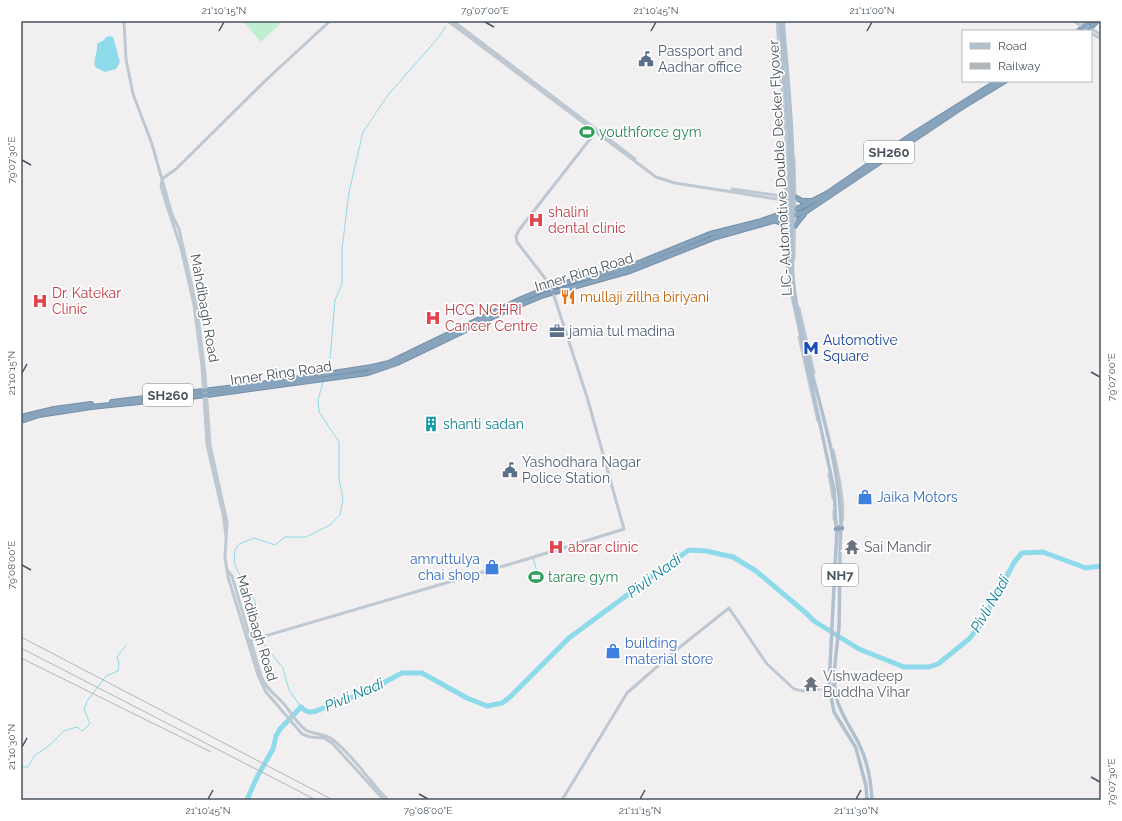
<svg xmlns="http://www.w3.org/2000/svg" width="1122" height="821" font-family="Raleway,sans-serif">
	<rect width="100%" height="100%" fill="#f2eff0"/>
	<path fill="#bfeed0" d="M243 21H283L261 42Z"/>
	<path fill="#8ddaea" d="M109 36 113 37 120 62 116 69 105 72 95 67C93 59 98 53 97 44L104 40 106 37Z"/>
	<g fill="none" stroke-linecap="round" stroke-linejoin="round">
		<path stroke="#8ddaea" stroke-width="1" d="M327 368 330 359 335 300 342 284V249L349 192 363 132 388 95 438 38 446 26
			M533 558 539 578
			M301 707 289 690 283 668 265 646 258 629 255 601 246 588 234 563 235 550 239 544 254 538 275 545 285 537H306L330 525 340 515 343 499 339 478V442L319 412 318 400 323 382
			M21 767H28L34 756 50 745 64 731 77 727 82 731 90 724 84 709 87 701 106 676 118 671 119 663 117 657 126 645"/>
		<path stroke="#8ddaea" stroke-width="5" d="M247 800 257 777 273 749 276 736 280 729 301 707C306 712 309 713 316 711L370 690 402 673H422L467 698 487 706 502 703 510 697 569 638 665 567 689 550 706 551 733 557 756 571 806 613 814 621 859 649 904 667H929L938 664 969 639 980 625 1015 561 1022 553 1043 552 1086 568 1101 566"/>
		<g stroke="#748fa9" stroke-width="6">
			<path id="highway" d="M1079 31 1090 21
				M1087 31 1097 21
				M795 197 802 201H810
				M775 220 784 225 787 230
				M794 227 799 220 804 214
				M112 402 268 383 372 367 389 363 519 300 550 287 629 267 710 234 758 222 801 207 828 193 912 135 998 81
				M21 417 54 409 91 404
				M21 421 39 415 91 407 207 395 368 373 397 363 505 311 544 295 630 271 716 237 805 212 962 107 1005 81
				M837 529 841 528"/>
		</g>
		<path stroke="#bec8d3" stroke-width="3" d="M124 21 126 59 133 94 152 144 172 215 179 229 197 309 205 374 210 445 227 522 225 557 228 577 258 675 266 692 302 734 310 737 324 738 332 743 384 800
			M448 21 656 177 675 183 789 201
			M453 21 635 159
			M777 21 788 171 786 251 790 294
			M1074 21 1088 31
			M1080 21 1101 35
			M1091 33 1101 39
			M162 179 176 169 266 80 330 21
			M162 181 161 186 167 206 181 248 194 305 202 366 207 445 223 514 226 536
			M732 189 789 197
			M778 196 784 193 787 186
			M794 259 795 197 794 158
			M799 308 814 373
			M799 337 818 421
			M833 450C837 467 847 509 841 525
			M829 474 833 498
			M834 511V519L836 523
			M228 571 232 576 261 676C265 688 276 695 284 704 291 712 297 724 306 730 314 735 324 733 332 739 354 756 369 781 388 800
			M248 641 524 560 624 529 587 397 553 293 548 282 517 242 516 236 519 230 597 130
			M562 800 627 693 675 651 729 608 767 664 794 689 809 692 835 684"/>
		<path stroke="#b0c0ce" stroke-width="3.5" d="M841 526C839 559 840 593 839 627 837 650 831 677 837 700 842 717 853 731 860 746 868 763 871 782 872 800
			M837 528 829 686 834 712 856 748 866 786 867 800"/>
		<use href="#highway" stroke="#88a4bd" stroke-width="4"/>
		<path stroke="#b2b5ba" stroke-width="1" d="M781 21 792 175 790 262 794 300 806 358
			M21 637 333 800
			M21 648 316 800
			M21 658 211 752"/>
		<path stroke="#b0c0ce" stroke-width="3.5" d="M780 21C783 69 788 116 790 164 792 208 786 251 792 295L834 489 836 525
			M783 21C787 68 792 116 793 163 795 204 789 246 794 287 804 367 839 444 841 525"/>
	</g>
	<path fill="none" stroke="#48535d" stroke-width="1.5" d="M485 22 494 27M219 31 224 22M651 31 656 22M867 31 872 22M22 160 31 165M1091 372 1100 377M22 373 27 364M22 565 31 570M22 747 27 738M1091 777 1100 782M419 794 428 799M208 799 213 790M640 799 645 790M856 799 861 790"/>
	<defs>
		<g id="civic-bare" transform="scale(1.2)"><path d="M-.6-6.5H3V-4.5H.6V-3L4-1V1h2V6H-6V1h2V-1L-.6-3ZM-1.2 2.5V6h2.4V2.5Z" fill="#5c6f8a" stroke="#fff" stroke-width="2.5" paint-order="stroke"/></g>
		<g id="stadium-bare" transform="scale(1.2)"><path d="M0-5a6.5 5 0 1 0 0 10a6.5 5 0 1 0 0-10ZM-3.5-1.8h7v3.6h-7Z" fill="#2e9e5b" stroke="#fff" stroke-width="2.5" paint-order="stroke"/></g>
		<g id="hospital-bare" transform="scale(1.2)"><path d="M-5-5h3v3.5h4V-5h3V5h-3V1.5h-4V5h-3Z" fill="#e0444e" stroke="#fff" stroke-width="2.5" paint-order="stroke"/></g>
		<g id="restaurant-bare" transform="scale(1.2)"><path d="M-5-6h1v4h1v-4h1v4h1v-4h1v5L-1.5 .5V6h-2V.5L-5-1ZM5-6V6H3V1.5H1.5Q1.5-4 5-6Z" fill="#e8710a" stroke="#fff" stroke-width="2.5" paint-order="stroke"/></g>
		<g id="office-bare" transform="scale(1.2)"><path d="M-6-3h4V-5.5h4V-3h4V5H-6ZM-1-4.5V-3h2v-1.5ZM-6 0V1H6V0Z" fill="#5c6f8a" stroke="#fff" stroke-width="2.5" paint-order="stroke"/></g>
		<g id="metro-bare" transform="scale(1.2)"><path d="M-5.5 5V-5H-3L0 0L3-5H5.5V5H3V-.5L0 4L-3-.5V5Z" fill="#1a4fb4" stroke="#fff" stroke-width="2.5" paint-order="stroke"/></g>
		<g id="building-bare" transform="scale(1.2)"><path d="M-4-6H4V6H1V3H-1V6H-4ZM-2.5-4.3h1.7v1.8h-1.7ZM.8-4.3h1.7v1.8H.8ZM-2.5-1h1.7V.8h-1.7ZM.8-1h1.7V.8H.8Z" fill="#0f9aa8" stroke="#fff" stroke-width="2.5" paint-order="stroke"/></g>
		<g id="shop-bare" transform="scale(1.2)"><path d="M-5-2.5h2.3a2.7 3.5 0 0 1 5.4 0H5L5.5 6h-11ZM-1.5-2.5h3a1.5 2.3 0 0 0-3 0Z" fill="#3f7fe0" stroke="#fff" stroke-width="2.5" paint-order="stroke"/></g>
		<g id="temple-bare" transform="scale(1.2)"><path d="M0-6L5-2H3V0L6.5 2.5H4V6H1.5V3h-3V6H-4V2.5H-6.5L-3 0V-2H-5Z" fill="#6b7280" stroke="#fff" stroke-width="2.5" paint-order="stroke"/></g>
	</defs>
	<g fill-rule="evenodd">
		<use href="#civic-bare" x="646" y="59"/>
		<use href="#stadium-bare" x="587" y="132"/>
		<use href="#hospital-bare" x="536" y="220"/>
		<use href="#restaurant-bare" x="568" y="297"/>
		<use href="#hospital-bare" x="40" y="301"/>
		<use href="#hospital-bare" x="433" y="318"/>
		<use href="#office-bare" x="557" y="331"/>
		<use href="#metro-bare" x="811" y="348"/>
		<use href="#building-bare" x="431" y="424"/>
		<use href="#civic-bare" x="510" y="470"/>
		<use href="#shop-bare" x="865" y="497"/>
		<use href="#hospital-bare" x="556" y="547"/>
		<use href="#temple-bare" x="852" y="547"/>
		<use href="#shop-bare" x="492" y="567"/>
		<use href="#stadium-bare" x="536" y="577"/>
		<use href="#shop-bare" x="613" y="651"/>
		<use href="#temple-bare" x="811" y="684"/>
	</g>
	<g text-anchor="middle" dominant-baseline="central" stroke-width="3.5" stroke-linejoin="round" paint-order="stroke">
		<g fill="#fff" stroke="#7f878e" stroke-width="1">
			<rect x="864" y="141" width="50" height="22" rx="3"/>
			<rect x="143" y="384" width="50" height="22" rx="3"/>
			<rect x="822" y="564" width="36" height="22" rx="3"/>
		</g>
		<g font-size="13" font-weight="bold" fill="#48535d">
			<text x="889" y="152">SH260</text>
			<text x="168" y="395">SH260</text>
			<text x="840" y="575">NH7</text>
		</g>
		<g font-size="14" fill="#4e5e75" stroke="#fff" text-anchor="start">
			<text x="658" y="51">Passport and<tspan x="658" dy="16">Aadhar office</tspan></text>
			<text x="569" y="331">jamia tul madina</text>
			<text x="522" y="462">Yashodhara Nagar<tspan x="522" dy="16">Police Station</tspan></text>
		</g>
		<g font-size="14" fill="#27864d" stroke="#fff" text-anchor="start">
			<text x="599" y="132">youthforce gym</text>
			<text x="548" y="577">tarare gym</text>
		</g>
		<g font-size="14" fill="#48535d" stroke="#fff">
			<text transform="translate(780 168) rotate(-93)">LIC- Automotive Double Decker Flyover</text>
			<text transform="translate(584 272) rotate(-17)">Inner Ring Road</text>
			<text transform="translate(205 308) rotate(80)">Mahdibagh Road</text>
			<text transform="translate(281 373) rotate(-8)">Inner Ring Road</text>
			<text transform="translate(257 628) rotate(73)">Mahdibagh Road</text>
		</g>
		<g font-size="14" fill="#be3a42" stroke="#fff" text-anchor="start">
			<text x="548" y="212">shalini<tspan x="548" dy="16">dental clinic</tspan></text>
			<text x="52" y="293">Dr. Katekar<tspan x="52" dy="16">Clinic</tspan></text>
			<text x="445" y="310">HCG NCHRI<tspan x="445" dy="16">Cancer Centre</tspan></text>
			<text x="568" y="547">abrar clinic</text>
		</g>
		<g font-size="14" fill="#c56008" stroke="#fff" text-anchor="start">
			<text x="580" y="297">mullaji zillha biriyani</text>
		</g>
		<g font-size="14" fill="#164399" stroke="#fff" text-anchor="start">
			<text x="823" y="340">Automotive<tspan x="823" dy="16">Square</tspan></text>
		</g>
		<g font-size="14" fill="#0d838f" stroke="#fff" text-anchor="start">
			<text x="443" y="424">shanti sadan</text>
		</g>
		<g font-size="14" fill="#366cbe" stroke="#fff" text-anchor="start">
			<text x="877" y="497">Jaika Motors</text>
			<text x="480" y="559" text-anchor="end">amruttulya<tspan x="480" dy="16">chai shop</tspan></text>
			<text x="625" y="643">building<tspan x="625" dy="16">material store</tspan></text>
		</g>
		<g font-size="14" fill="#5b616d" stroke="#fff" text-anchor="start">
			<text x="864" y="547">Sai Mandir</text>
			<text x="823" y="676">Vishwadeep<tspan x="823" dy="16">Buddha Vihar</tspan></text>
		</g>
		<g font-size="15" font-style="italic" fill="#0f8199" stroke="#fff">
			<text transform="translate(654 576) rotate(-36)">Pivli Nadi</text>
			<text transform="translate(990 604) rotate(-60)">Pivli Nadi</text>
			<text transform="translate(354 695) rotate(-23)">Pivli Nadi</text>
		</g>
	</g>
	<rect width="1122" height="821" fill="none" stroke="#ffffff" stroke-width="44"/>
	<rect x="962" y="30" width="130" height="52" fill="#ffffff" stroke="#b6babe"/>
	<rect x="970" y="43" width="20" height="6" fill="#b0c0ce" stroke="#b6babe"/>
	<text x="998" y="50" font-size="12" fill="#48535d">Road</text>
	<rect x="970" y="63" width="20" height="6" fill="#b2b5ba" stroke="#b6babe"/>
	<text x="998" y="70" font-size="12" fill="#48535d">Railway</text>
	<rect x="22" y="22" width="1078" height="777" fill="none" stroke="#48535d" stroke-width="1.5"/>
	<g font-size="10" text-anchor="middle" fill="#48535d">
		<text x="224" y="14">21°10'15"N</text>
		<text x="485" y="14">79°07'00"E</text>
		<text x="656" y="14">21°10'45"N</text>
		<text x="872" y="14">21°11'00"N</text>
		<text transform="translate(11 160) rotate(-90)" y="4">79°07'30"E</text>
		<text transform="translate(11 373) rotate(-90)" y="4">21°10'15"N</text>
		<text transform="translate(1111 377) rotate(-90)" y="4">79°07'00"E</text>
		<text transform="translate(11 565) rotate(-90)" y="4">79°08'00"E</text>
		<text transform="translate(11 747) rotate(-90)" y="4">21°10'30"N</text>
		<text transform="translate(1111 782) rotate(-90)" y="4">79°07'30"E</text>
		<text x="208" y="814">21°10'45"N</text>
		<text x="428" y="814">79°08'00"E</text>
		<text x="640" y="814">21°11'15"N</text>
		<text x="856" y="814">21°11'30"N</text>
	</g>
</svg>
